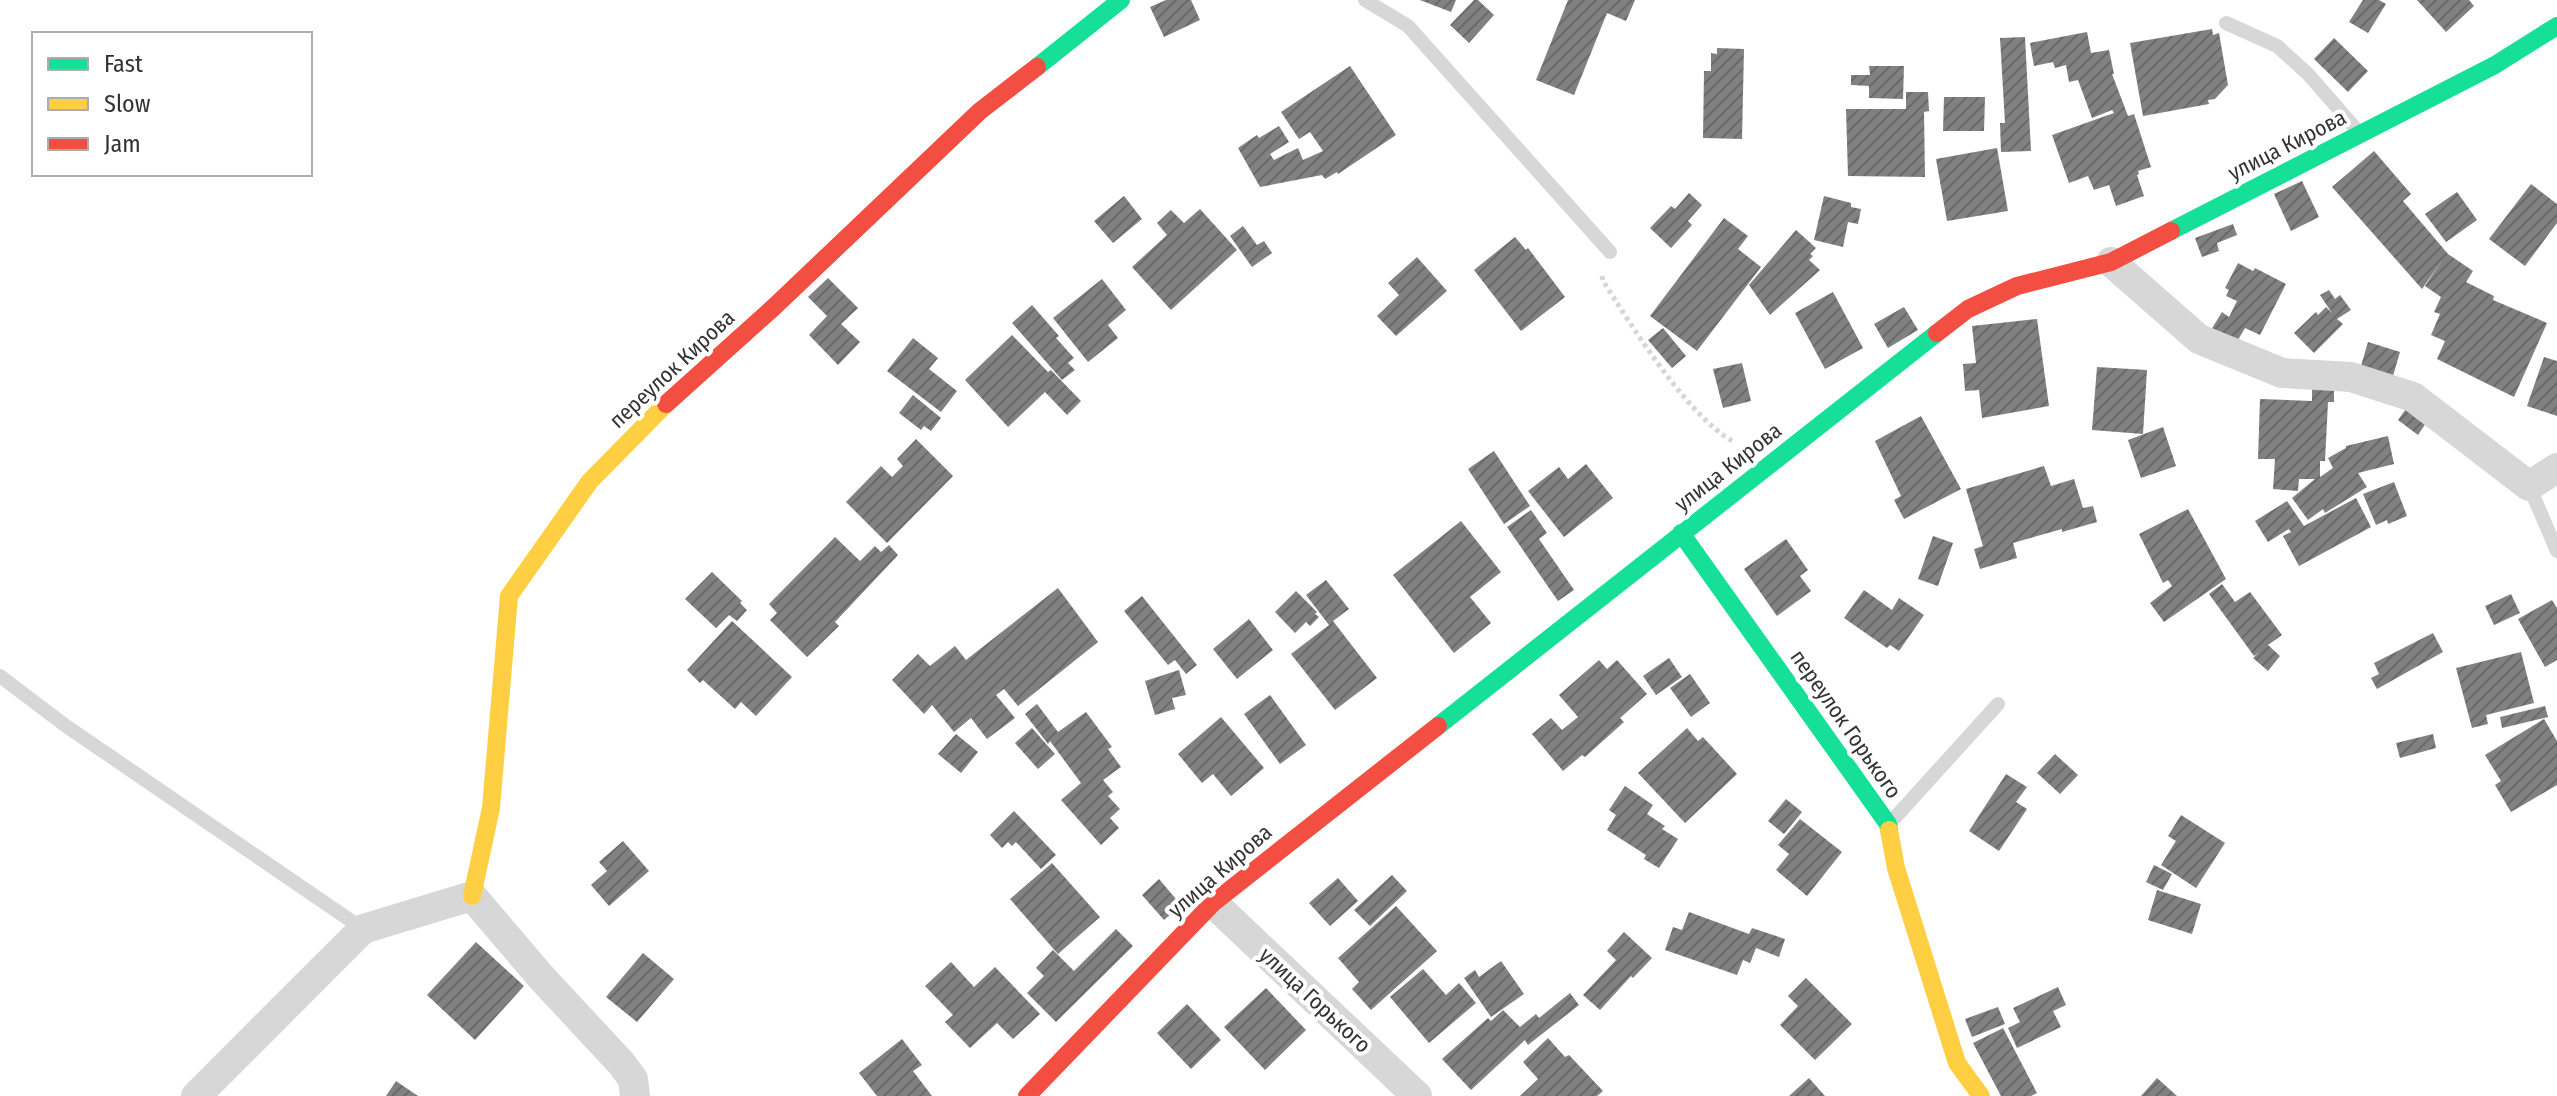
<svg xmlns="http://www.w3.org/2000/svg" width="2557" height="1096" font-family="'Fira Sans Condensed',sans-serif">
	<defs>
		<pattern id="building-hatch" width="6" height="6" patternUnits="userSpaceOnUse" patternTransform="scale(2)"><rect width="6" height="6" fill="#818181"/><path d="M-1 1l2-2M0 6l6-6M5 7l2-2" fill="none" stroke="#6a6a6a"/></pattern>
	</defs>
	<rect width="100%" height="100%" fill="#fff"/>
	<path fill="url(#building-hatch)" d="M1166 0H1191L1200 20 1164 37 1150 7Z
		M1420 0H1456L1451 12Z
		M1474 0H1478L1494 15 1469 43 1450 25Z
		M1568 0H1635L1626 21 1607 13 1574 95 1536 80Z
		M2363 0H2379L2386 4 2368 33 2349 22Z
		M2417 0H2469L2474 6 2446 32Z
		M2212 29 2213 35 2219 33 2228 85 2215 99 2208 100 2209 104 2143 116 2130 43Z
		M2087 32 2091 53 2109 50 2114 74H2112L2128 116 2134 114 2151 167 2138 171 2139 174 2137 175 2144 196 2116 206 2109 185 2094 190 2088 176 2069 183 2052 135 2114 113 2112 110 2092 118 2078 80 2069 82 2066 65 2055 68 2053 62 2034 66 2030 43Z
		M2025 37 2031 151 2001 152 2000 123H2005L2000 38Z
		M2334 38 2368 71 2348 92 2314 59Z
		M1717 48 1744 49 1742 139 1703 138 1704 71H1711V53L1717 54Z
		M1350 66 1396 135 1338 174 1337 172 1325 179 1322 175 1260 187 1238 148 1257 135 1259 138 1279 126 1289 142 1270 154 1274 160 1298 148 1303 160 1323 151 1310 132 1299 139 1281 112Z
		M1869 66H1904L1903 99 1869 98V86L1851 85V75H1870Z
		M1906 92H1928L1929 111 1924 112 1925 177 1848 176 1846 109H1906Z
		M1944 97H1985L1984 131H1943Z
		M1997 148 2008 211 1947 221 1936 159Z
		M2374 151 2411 194 2403 201 2448 254 2473 271 2466 282 2494 296 2493 300 2547 323 2514 397 2437 359 2445 341 2431 335 2440 314 2434 312 2441 297 2425 286 2443 259 2422 289 2332 187Z
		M2302 181 2319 217 2291 231 2274 194Z
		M2531 184 2557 204V223L2525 266 2489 239Z
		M2457 192 2477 220 2446 242 2425 214Z
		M1689 193 1702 205 1688 221 1692 225 1671 248 1650 228 1671 206 1675 209Z
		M1124 196 1142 219 1113 243 1094 221Z
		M1824 196 1851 203V207L1861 209 1858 224 1848 222 1843 247 1814 240Z
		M1200 209 1237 250 1171 310 1132 267 1167 235 1157 223 1171 210 1184 223Z
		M1724 218 1748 236 1738 249 1761 267 1697 351 1650 316Z
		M2233 224 2237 235 2217 243 2219 251 2202 257 2195 238Z
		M1243 226 1257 245 1264 241 1272 253 1252 267 1230 236Z
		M1796 230 1816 248 1810 254 1813 256 1809 260 1820 270 1770 315 1749 285Z
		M1515 237 1526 250 1528 248 1565 297 1521 331 1474 270Z
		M1417 257 1447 291 1396 336 1377 316 1399 295 1388 283Z
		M2238 263 2253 271 2255 268 2286 284 2260 335 2245 328 2235 345 2211 330 2222 312 2229 317 2237 301 2226 296 2229 290 2225 288Z
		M828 278 858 308 841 324 860 342 838 365 809 335 827 316 808 297Z
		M1102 279 1126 310 1108 325 1118 338 1088 362 1053 318Z
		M2329 290 2335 299 2340 295 2351 310 2337 319 2343 324 2314 353 2294 333 2316 312 2318 315 2326 307 2332 313 2320 295Z
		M1833 292 1863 348 1825 369 1795 313Z
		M1032 305 1059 336 1056 338 1074 358 1068 363 1075 370 1062 380 1012 323Z
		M1904 307 1918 330 1888 348 1874 324Z
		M2037 319 2049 406 1982 418 1979 390 1965 391 1963 364 1976 363 1972 326Z
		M1663 328 1686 356 1672 368 1648 340Z
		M1012 335 1048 372 1051 370 1081 401 1067 415 1045 392 1008 427 965 380Z
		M913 338 938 358 929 369 957 391 941 412 887 371Z
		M2368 342 2400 352 2393 376 2361 366Z
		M2544 357 2557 361V416L2527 406Z
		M1742 363 1751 401 1723 408 1713 369Z
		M2097 367 2147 370 2143 434 2092 430Z
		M2334 385V402H2328L2325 461H2320V477L2333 468 2328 458 2346 448V446L2388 436 2394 464 2358 473 2367 487 2325 513 2323 509 2308 520 2292 498 2315 479H2299L2298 491 2273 489 2275 459H2258L2260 399 2312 401V386Z
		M913 395 941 418 931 431 924 426 921 430 899 413Z
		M2406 409 2426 423 2418 435 2398 420Z
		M1921 416 1961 489 1904 519 1894 500 1901 496 1875 441Z
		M2163 427 2176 466 2141 478 2128 440Z
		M916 439 953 476 887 543 846 502 881 466 892 477 903 466 897 459Z
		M1494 451 1530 506 1504 524 1468 469Z
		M1586 464 1613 498 1564 537 1528 491 1559 467 1568 479Z
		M2044 466 2051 486 2074 479 2083 508 2093 506 2097 522 2062 532V529L2013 543 2017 558 1980 569 1974 549 1983 546 1966 489Z
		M2394 482 2407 516 2388 524 2387 520 2376 525 2363 494Z
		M2356 498 2371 527 2299 566 2283 536 2291 532 2289 529 2268 542 2255 521 2287 501 2304 526Z
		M2188 509 2226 579 2164 622 2150 603 2172 586 2168 580 2163 583 2139 534Z
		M1531 510 1547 533 1539 539 1574 590 1558 601 1507 527Z
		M1461 521 1501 572 1470 597 1491 623 1454 653 1393 575Z
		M1933 536 1953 543 1938 586 1918 579Z
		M835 537 860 561 875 546 881 552 889 545 898 555 835 622 839 626 807 657 770 620 777 613 769 604Z
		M1786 539 1808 570 1800 576 1811 591 1777 616 1744 569Z
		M712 572 742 601 740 603 747 610 737 621 729 615 716 628 685 599Z
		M1326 580 1349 609 1333 621 1377 678 1335 710 1291 654 1329 625 1306 595Z
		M2222 584 2235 602 2250 592 2282 635 2268 645 2280 656 2268 671 2253 658 2259 652 2254 656 2209 594Z
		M1058 588 1098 642 1018 706 1004 689 996 695 1015 718 987 739 971 718 954 732 932 705 924 714 892 680 918 654 930 666 955 646 966 660Z
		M1864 590 1892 610 1899 598 1924 615 1899 651 1890 645 1887 648 1844 618Z
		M1296 591 1317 612 1315 614 1319 617 1310 626 1306 622 1295 633 1275 612Z
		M2511 594 2520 613 2494 625 2485 606Z
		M1142 596 1197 665 1186 674 1175 660 1168 665 1124 611Z
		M2552 600 2557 608V660L2545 667 2518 619Z
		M1249 619 1273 650 1237 679 1213 649Z
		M732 621 792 677 756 716 741 702 735 709 703 680 700 683 687 670Z
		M2433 633 2443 652 2377 689 2371 678 2379 674 2374 663Z
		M2521 652 2534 703 2486 715 2488 724 2472 728 2456 668Z
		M1669 658 1682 677 1656 695 1643 676Z
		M1599 660 1607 669 1617 660 1647 694 1620 718 1624 722 1585 757 1582 755 1563 771 1532 734 1551 718 1562 730 1578 717 1559 695Z
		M1179 670 1186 695 1172 698 1175 709 1155 715 1145 681Z
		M1690 674 1710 703 1691 717 1670 688Z
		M1270 695 1306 745 1280 764 1244 714Z
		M1037 704 1058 732 1086 712 1112 747 1108 749 1121 767 1103 780 1113 792 1108 796 1120 809 1110 818 1119 828 1101 845 1061 800 1081 783 1050 741 1048 744 1025 714Z
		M2545 706 2548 717 2502 728 2500 717Z
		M1221 717 1264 768 1231 796 1213 774 1202 783 1178 754Z
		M2544 719 2557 741V785L2511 812 2495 785 2501 781 2485 755Z
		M1032 728 1055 754 1038 769 1015 743Z
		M1687 728 1698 741 1703 737 1737 774 1685 823 1638 773Z
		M956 734 978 752 961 773 938 754Z
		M2433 734 2436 748 2400 758 2396 743Z
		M2055 754 2078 775 2060 794 2037 773Z
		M2006 774 2027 787 2016 802 2027 809 1999 851 1969 831Z
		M1625 786 1653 805 1647 814 1665 826 1662 829 1678 839 1659 868 1644 859 1646 855 1607 830 1616 815 1609 810Z
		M1786 799 1802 812 1784 834 1768 821Z
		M1014 811 1056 855 1041 869 1016 842 1012 846 1008 842 1002 848 990 835Z
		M2181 815 2225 843 2196 888 2161 865 2176 841 2168 836Z
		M1800 819 1842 852 1807 896 1776 870 1789 854 1778 845Z
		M623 841 649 871 609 906 591 885 607 871 599 862Z
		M1052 863 1100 917 1058 954 1010 899Z
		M2154 865 2172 874 2163 890 2146 882Z
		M1392 875 1407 891 1370 926 1354 910Z
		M1338 878 1358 901 1330 926 1309 903Z
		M1159 879 1181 905 1164 920 1142 895Z
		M2157 890 2201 904 2192 934 2148 920Z
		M1396 906 1437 951 1371 1010 1352 989 1359 982 1338 958Z
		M1689 912 1749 934 1752 928 1785 939 1779 957 1756 948 1750 963 1743 960 1737 975 1665 950 1673 927 1682 930Z
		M1116 929 1133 946 1056 1022 1027 993 1044 976 1036 968 1053 950 1074 971Z
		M1624 932 1652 958 1633 978 1631 976 1600 1010 1583 995 1616 960 1607 951Z
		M476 942 524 986 475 1040 427 995Z
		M643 953 674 979 637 1022 606 997Z
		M1501 961 1524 994 1491 1017 1464 978 1475 970 1479 977Z
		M951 962 974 987 995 967 1040 1014 1013 1039 997 1023 970 1048 945 1022 953 1015 925 986Z
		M1423 969 1446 995 1459 983 1476 1003 1429 1043 1390 997Z
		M1806 978 1852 1024 1815 1060 1780 1025 1798 1006 1788 996Z
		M2058 987 2066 1005 2053 1011 2061 1027 2017 1048 2008 1028 2020 1022 2013 1008Z
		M1266 988 1306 1030 1265 1070 1224 1027Z
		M1570 993 1579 1005 1528 1045 1525 1040 1471 1090 1442 1059 1488 1018 1491 1021 1503 1010 1520 1027 1536 1014 1539 1018Z
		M1187 1004 1221 1040 1191 1069 1157 1033Z
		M1998 1007 2005 1024 1972 1037 1965 1019Z
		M2003 1028 2037 1093 2031 1096H2001L1973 1043Z
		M1548 1038 1565 1057 1569 1055 1603 1091 1597 1096H1520L1538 1079 1523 1062Z
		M902 1039 922 1065 913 1071 932 1096H877L859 1073Z
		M1809 1078 1825 1096H1789Z
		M2157 1078 2177 1096H2141Z
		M396 1081 418 1096H386Z"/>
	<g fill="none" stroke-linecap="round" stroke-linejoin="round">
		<path stroke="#d6d6d6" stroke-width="5" stroke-dasharray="4 4" stroke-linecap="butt" d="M1602 276 1603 281C1631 325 1688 417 1734 442"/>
		<path stroke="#d7d7d7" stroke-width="14" d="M1365 0 1408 26 1610 252
			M2226 23 2277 46 2308 74 2356 129
			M2529 486 2557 551
			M0 676 66 726 363 929
			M1891 822 1998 704"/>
		<path stroke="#d7d7d7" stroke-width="30" d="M2111 262 2199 339 2282 373 2351 377 2413 397 2529 486 2557 468
			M1213 903 1417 1096
			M196 1096 363 929 472 896 541 977 621 1063 633 1079 635 1096"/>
		<path stroke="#16e098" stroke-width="18" d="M1037 67 1121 0
			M2171 231 2495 65 2557 26
			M1681 533 1888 824 1889 830
			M1438 726 1937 333"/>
		<path stroke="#ffcf43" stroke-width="18" d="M1889 830 1896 868 1957 1063 1981 1096
			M472 896 491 808 509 596 590 481 666 404"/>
		<path stroke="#f24e42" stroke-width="18" d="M1937 333 1968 309 2017 286 2111 262 2171 231
			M666 404 774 307 980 111 1037 67
			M1027 1096 1213 903 1438 726"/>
	</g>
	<g text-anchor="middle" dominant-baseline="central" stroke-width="8" stroke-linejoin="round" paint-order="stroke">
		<g font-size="22" fill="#333" stroke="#fff">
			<text transform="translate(2287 145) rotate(-27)">улица Кирова</text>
			<text transform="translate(672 369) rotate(-43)">переулок Кирова</text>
			<text transform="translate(1728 467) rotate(-38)">улица Кирова</text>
			<text transform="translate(1846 724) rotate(55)">переулок Горького</text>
			<text transform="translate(1220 871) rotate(-41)">улица Кирова</text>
			<text transform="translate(1315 1000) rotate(43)">улица Горького</text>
		</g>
	</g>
	<rect x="32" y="32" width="280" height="144" fill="#ffffff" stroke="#adadad" stroke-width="2"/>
	<rect x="48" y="58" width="40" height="12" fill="#16e098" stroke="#adadad" stroke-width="2"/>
	<text x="104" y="72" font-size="24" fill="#333333">Fast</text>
	<rect x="48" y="98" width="40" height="12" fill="#ffcf43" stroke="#adadad" stroke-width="2"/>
	<text x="104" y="112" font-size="24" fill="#333333">Slow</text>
	<rect x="48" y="138" width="40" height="12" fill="#f24e42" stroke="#adadad" stroke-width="2"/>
	<text x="104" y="152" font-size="24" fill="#333333">Jam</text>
</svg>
